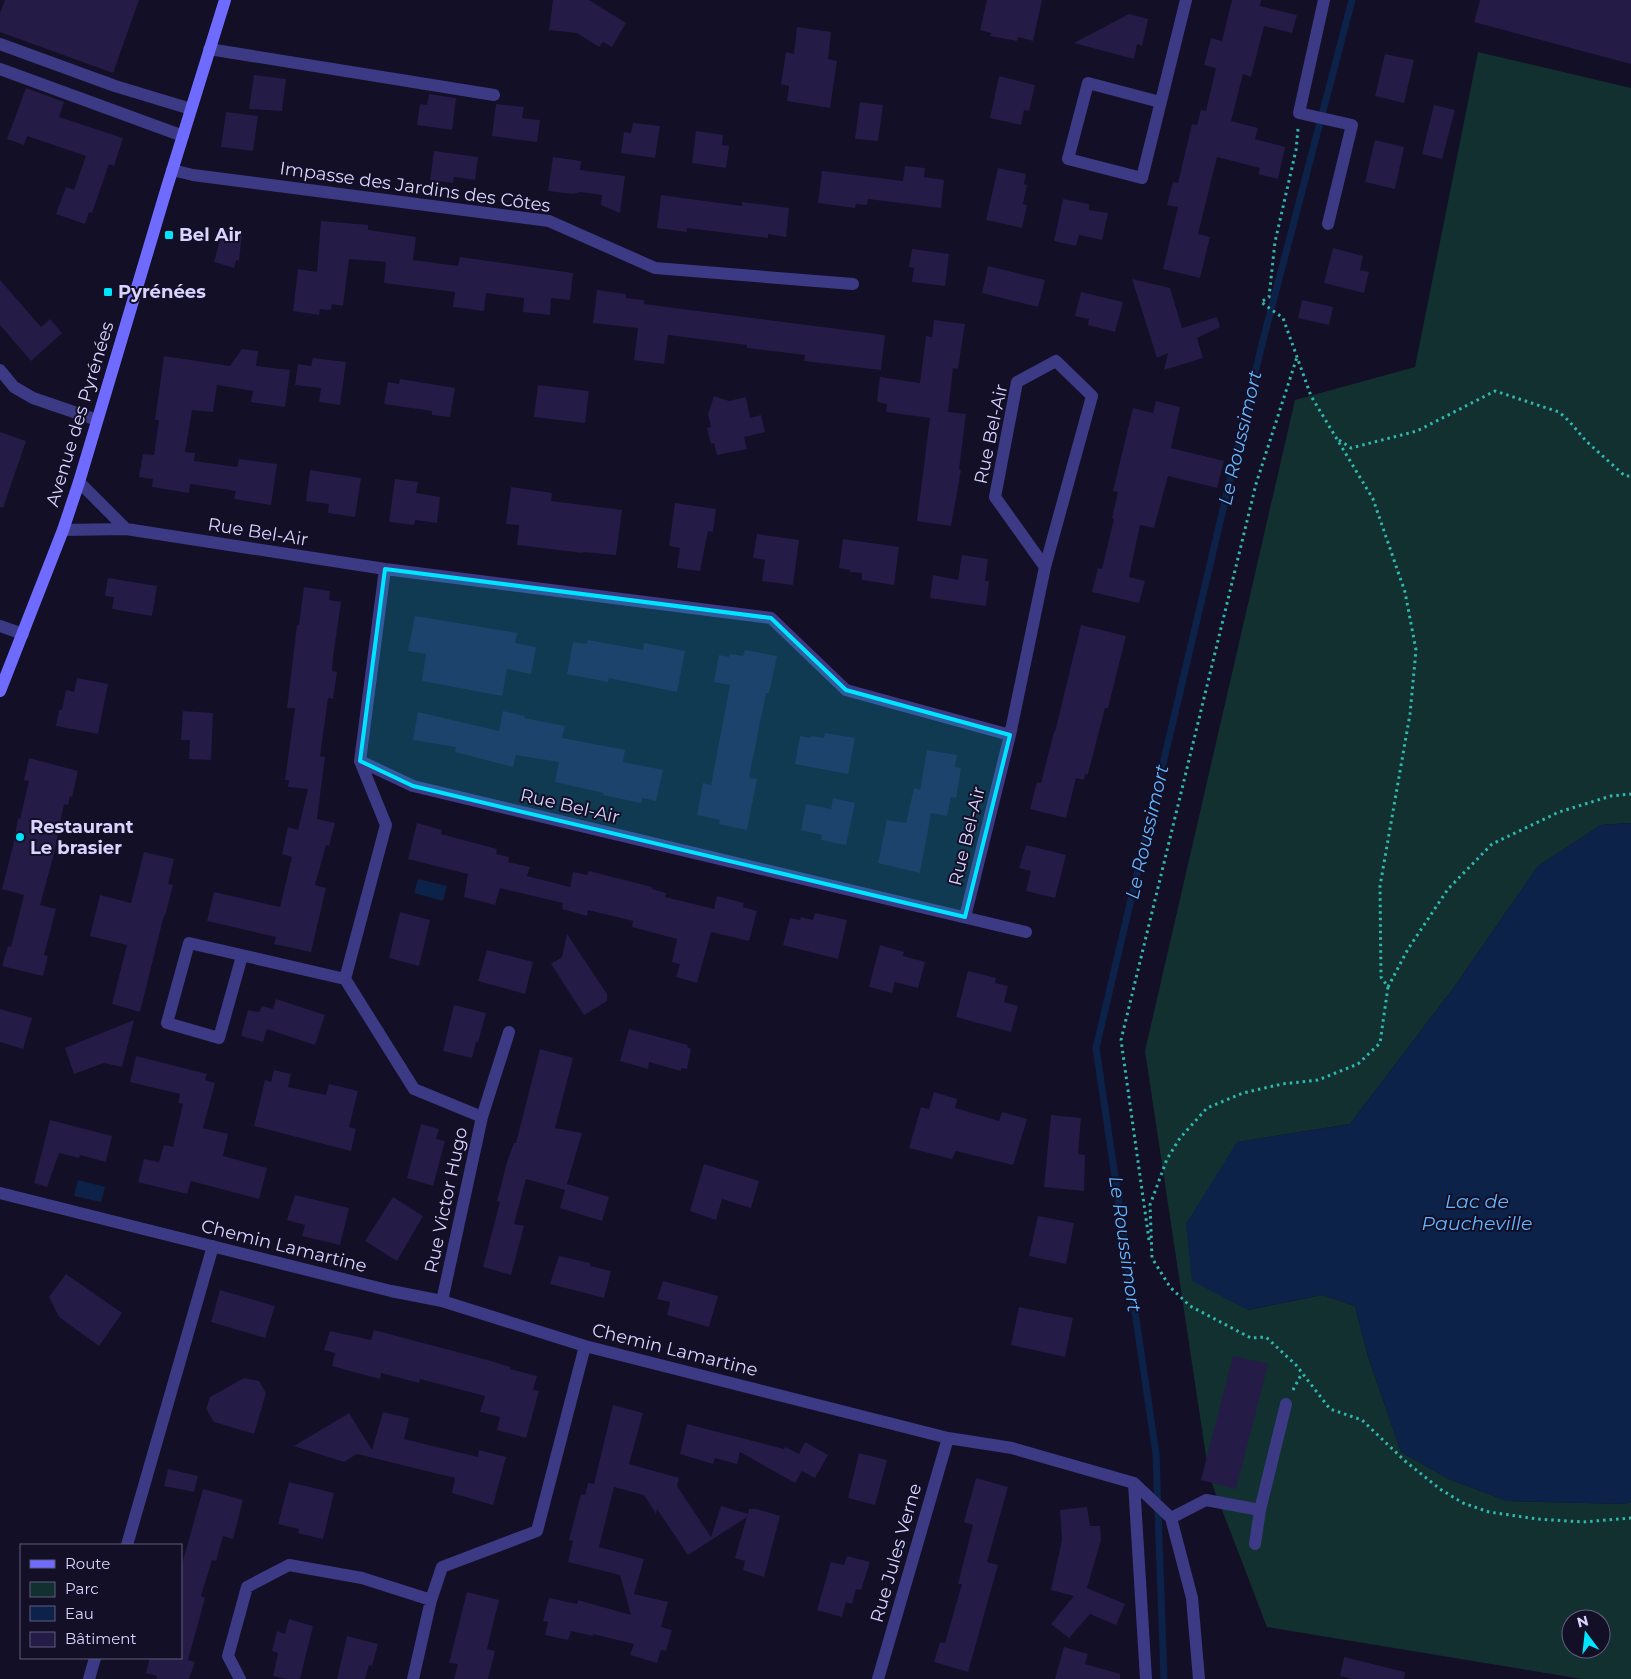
<svg xmlns="http://www.w3.org/2000/svg" width="1631" height="1679" font-family="Montserrat,sans-serif">
	<rect width="100%" height="100%" fill="#130f26"/>
	<path fill="#12302f" fill-rule="evenodd" d="M1478 52 1631 88V823L1601 825 1538 866 1455 986 1350 1124 1238 1142 1248 1310 1322 1295 1355 1306 1368 1356 1401 1452 1449 1479 1507 1501 1624 1504 1631 1502V1679H1582L1267 1627 1209 1476 1145 1051 1295 400 1415 367ZM1571 1619H1601V1649H1571Z"/>
	<path fill="#0c2248" d="M1631 823V1502L1624 1504 1507 1501 1449 1479 1401 1452 1368 1356 1355 1306 1322 1295 1248 1310 1192 1281 1186 1224 1237 1142 1350 1124 1455 986 1538 866 1601 825Z
		M418 879 447 886 443 901 414 893Z
		M78 1180 105 1187 101 1202 74 1196Z"/>
	<g fill="none" stroke-linecap="round" stroke-linejoin="round">
		<path stroke="#0c2248" stroke-width="7" d="M1164 1679 1156 1454 1096 1048 1262 344 1352 0"/>
	</g>
	<path fill="#241b47" d="M5 0H139L113 73 0 32V13Z
		M553 0H589L626 23 612 47 603 42 599 47 577 33 549 30Z
		M987 0H1042L1033 41 1018 37 1017 41 990 36 991 33 980 30Z
		M1232 0H1261L1260 6 1297 15 1292 33 1264 26 1251 77 1243 74 1231 121 1258 128 1255 139 1285 147 1278 179 1258 174 1260 168 1217 157 1198 234 1210 237 1200 278 1163 269 1178 207 1167 205 1173 182 1178 183 1192 124 1197 125 1201 110 1206 111 1216 68 1204 65 1211 38 1222 41Z
		M1480 0H1631V64L1474 22Z
		M1129 14 1148 19 1142 46 1137 44 1134 59 1074 43Z
		M797 27 831 32 828 59 837 61 830 108 787 101 789 86 781 84 786 52 794 54Z
		M1385 54 1414 60 1404 103 1375 96Z
		M254 75 286 79 282 111 249 109Z
		M999 76 1035 85 1029 111 1024 110 1021 125 990 118Z
		M26 88 64 102 59 117 123 138 114 166 109 164 92 213 89 212 85 224 56 214 66 187 74 190 86 156 27 136 24 145 7 139Z
		M429 94 456 98 452 130 417 125 420 104 427 105Z
		M860 102 883 105 878 141 855 139Z
		M496 104 524 107 522 118 540 120 537 142 492 136Z
		M1434 105 1455 110 1442 159 1422 154Z
		M226 112 258 116 253 151 221 147Z
		M633 123 660 126 655 158 621 153 624 132 631 133Z
		M696 131 723 135 722 145 729 146 726 168 692 163Z
		M1375 140 1404 147 1395 189 1365 182Z
		M434 151 478 157 475 180 454 177 453 183 430 180Z
		M553 157 581 161 580 170 625 176 620 213 601 205 602 195 580 192 573 194 548 191Z
		M905 166 925 168 924 177 944 180 941 208 868 199 867 205 856 204 855 208 818 203 822 171 903 181Z
		M998 168 1026 174 1024 184 1027 185 1023 204 1027 205 1022 228 986 220Z
		M661 195 742 206V202L789 208 786 237 768 234V238L687 228V232L657 228Z
		M1063 199 1089 204V210L1108 213 1102 240 1079 235 1076 246 1054 241Z
		M321 221 368 225V230L416 237 413 260 458 266 460 257 573 273 570 300 551 298 550 315 523 312 524 298 486 293 484 311 453 307 455 292 384 283 386 262 349 259 343 306 332 304 331 310 320 309 319 315 293 311 298 269 317 272Z
		M223 229 242 234 239 261 236 260 234 268 214 262Z
		M1333 248 1363 256 1360 270 1369 272 1364 293 1324 283Z
		M912 249 949 254 945 286 912 282 914 268 909 267Z
		M988 266 1045 280 1038 307 982 293Z
		M1132 279 1170 288 1182 328 1217 317 1220 327 1197 338 1203 358 1164 370 1168 353 1157 358Z
		M0 280 41 327 50 319 62 333 31 361 0 325Z
		M597 290 626 294V298L644 300V304L885 335 881 370 804 361 805 355 747 348V345L668 335 664 364 634 360 638 328 593 323Z
		M1081 292 1123 302 1115 332 1088 325 1089 319 1075 316Z
		M1302 300 1333 307 1329 325 1298 318Z
		M934 320 965 324 958 369 953 368 948 412 966 414 959 469 961 470 951 526 917 521 930 418 886 412 887 404 877 402 880 377 920 383 926 336 932 337Z
		M242 349 258 351 256 366 290 370 285 407 251 402 253 391 217 385 213 412 192 410 185 452 195 453 194 461 237 467 239 459 277 464 271 505 234 499 236 491 190 484 189 493 152 487 153 479 139 477 143 454 154 455 159 420H155L164 356 230 366Z
		M313 358 346 362 340 405 319 402 321 388 295 385 298 364 311 366Z
		M400 379 455 388 450 417 432 415V411L384 404 388 382 399 384Z
		M538 385 589 391 585 423 534 417Z
		M714 396 729 401 746 397 750 418 761 415 765 432 744 437 747 449 717 455 714 443 711 444 707 428 711 427 708 414Z
		M1156 401 1180 407 1171 448 1224 461 1217 488 1168 476 1154 528 1140 525 1129 577 1145 581 1139 603 1092 592 1098 568 1102 569 1114 519 1112 518 1118 492 1113 491 1133 408 1153 413Z
		M0 432 26 441 3 508 0 507Z
		M310 470 361 478 355 517 328 513 329 504 306 501Z
		M395 479 418 482 416 493 440 497 437 523 415 520 414 525 389 522Z
		M511 487 552 493 551 501 622 510 616 555 583 552V553L517 545 519 525 506 524Z
		M675 503 716 509 713 532 708 531 700 571 677 568 680 548 669 546Z
		M757 534 799 540 793 585 762 581 765 560 753 558Z
		M843 539 899 547 894 585 862 580V573L850 572V570L839 568Z
		M962 555 988 559 985 581H989L986 606 930 598 933 575 958 580Z
		M108 578 157 586 152 616 112 609 114 597 105 596Z
		M304 587 330 591 329 600 341 602 333 657 332 671 337 672 333 699 328 698 320 756 325 757 317 819 335 823 329 846 326 845 315 885 326 888 311 952 274 944 276 937 207 921 214 892 280 907 292 857 282 854 288 827 298 830 308 789 288 787 289 780H285L295 708H287L297 625H299Z
		M415 616 517 633 515 643 536 647 531 674 507 669 502 696 422 681 426 654 408 651Z
		M1081 625 1126 636 1108 708H1105L1088 774H1085L1084 780 1076 778 1066 818 1030 809 1037 782 1041 783 1054 732H1055Z
		M588 640 643 650 644 643 685 651 677 692 609 678 608 682 567 674 573 642 586 644Z
		M745 650 777 656 769 693H766L749 778 757 779 747 830 719 824 720 820 697 815 703 783 711 785 730 685 714 682 719 655 729 657 730 654 743 656Z
		M77 678 108 684 98 734 56 726 59 710H62L66 690 74 692Z
		M183 711 213 713 211 760 189 759 190 740H181Z
		M503 711 525 716 524 718 565 726 562 738 625 750 623 762 663 770 656 801 642 798 641 803 603 795 604 793 555 782 559 762 516 755 513 767 455 752 456 747 413 740 418 712 499 731Z
		M825 733 855 738 848 774 795 764 800 736 810 738 811 736 824 738Z
		M927 750 957 755 955 767 961 768 956 798 951 797 947 816 931 813 920 873 878 863 887 820 906 823 914 788 920 790Z
		M29 758 78 771 72 797 70 796 68 805 64 804 54 854 40 905 56 909 44 955 48 956 43 976 2 966 8 946 11 947 24 895 2 889 13 846 18 818 20 819 29 781 24 780Z
		M833 798 855 803 846 845 821 840 822 835 801 830 806 804 831 809Z
		M417 823 442 830 441 834 497 849 496 854 509 857 508 862 530 867 527 876 570 887 573 872 587 875 589 871 652 887V889L666 893 665 897 714 909 717 896 744 903 743 907 757 911 749 941 711 932 697 983 676 977 680 964 672 962 677 939 632 927 633 921 588 910 587 916 562 909 563 903 500 888 495 905 464 897 468 874 408 859Z
		M1026 845 1066 855 1055 898 1026 891 1031 871 1019 868Z
		M144 852 174 859 168 884 173 885 165 916 164 915 140 1012 112 1004 127 945 90 936 100 895 131 903Z
		M400 912 430 920 419 966 389 958Z
		M815 913 847 920 838 959 783 945 790 918 800 920 801 917 813 920Z
		M567 934 607 994V1001L584 1015 551 964 562 957Z
		M880 945 904 952 903 956 925 962 918 988 895 982 892 993 869 987Z
		M487 950 533 962 525 994 478 981Z
		M968 971 996 978 995 983 1008 986 1004 1002 1018 1006 1011 1032 956 1017Z
		M276 999 325 1015 315 1045 267 1029 263 1042 241 1036 248 1010 259 1012 262 1006 273 1009Z
		M454 1005 486 1013 478 1042H476L472 1058 443 1051Z
		M0 1009 32 1018 23 1049 0 1042Z
		M134 1020 122 1067 104 1063 74 1074 65 1048Z
		M629 1029 688 1045 687 1047 691 1049 687 1069 681 1068V1071L649 1062 648 1069 620 1061Z
		M540 1049 573 1058 555 1128 582 1133 567 1184 609 1197 602 1221 560 1208 565 1190 526 1179 514 1224 524 1226 511 1275 483 1267 500 1202 497 1201 507 1162 514 1143H516Z
		M136 1056 207 1074 205 1080 215 1083 203 1128 228 1134 223 1156 267 1168 259 1199 191 1181 187 1194 138 1182 144 1159 159 1162 164 1145 173 1147 183 1104 178 1103 180 1094 130 1082Z
		M274 1070 291 1074 288 1087 326 1095 329 1084 358 1091 349 1127 356 1129 351 1151 254 1126 265 1080 271 1082Z
		M934 1092 957 1099 955 1108 999 1121 1002 1112 1027 1119 1013 1165 956 1151 952 1159 909 1148 921 1107 929 1109Z
		M1051 1115 1081 1118 1078 1154 1085 1155 1084 1191 1044 1187Z
		M50 1120 112 1136 106 1162 80 1155 79 1158 59 1153 47 1187 34 1183Z
		M421 1124 439 1129 436 1139 445 1141 433 1186 407 1178Z
		M704 1164 759 1181 751 1208 722 1199 716 1220 690 1211Z
		M295 1195 349 1208 340 1245 302 1236 305 1225 287 1220Z
		M393 1197 423 1216 397 1261 365 1241Z
		M1038 1216 1074 1223 1066 1264 1029 1256Z
		M559 1256 590 1263V1266L611 1271 604 1298 550 1284Z
		M66 1274 122 1313 99 1346 59 1317 49 1297Z
		M663 1281 718 1296 709 1327 667 1315 670 1302 657 1299Z
		M220 1290 275 1306 265 1338 211 1322Z
		M1019 1307 1073 1318 1065 1357 1011 1345Z
		M374 1330 491 1361 510 1367V1369L537 1376 533 1390 539 1391 526 1438 497 1430 500 1417 480 1412 485 1396 420 1379 419 1383 381 1373 380 1379 332 1366 335 1353 324 1350 330 1331 371 1340Z
		M1233 1356 1268 1364 1236 1489 1201 1480Z
		M244 1378 259 1381 266 1393 254 1434 214 1422 206 1409 210 1397Z
		M613 1405 643 1413 629 1464 679 1478 677 1486 711 1537 721 1506 748 1514 749 1509H757L780 1516 764 1577 743 1570 745 1561 735 1558 747 1517 688 1555 657 1509 656 1514 644 1495 614 1487 599 1547 644 1559 634 1594 668 1602 661 1627 672 1630 666 1651 661 1650 657 1663 630 1655 634 1644 593 1634V1636L571 1631 568 1640 545 1635 548 1622 543 1621 549 1598 577 1604 578 1600 631 1615 620 1575 568 1562 573 1541 569 1540 581 1494 585 1495 588 1483 594 1484Z
		M383 1412 409 1418 404 1439 478 1457 479 1450 506 1457 493 1505 452 1493 455 1478 357 1454 344 1462 294 1446 349 1413 372 1450Z
		M687 1424 784 1449 785 1447 799 1454 805 1442 828 1455 815 1478 802 1471 795 1483 740 1452 737 1464 715 1458 713 1464 680 1454Z
		M859 1453 887 1460 875 1505 848 1498Z
		M168 1469 198 1476 194 1492 164 1486Z
		M976 1478 1008 1487 987 1562 998 1565 968 1672 934 1662 940 1642 945 1643 962 1584H958L973 1525 964 1522Z
		M289 1482 334 1493 323 1539 298 1533 299 1529 278 1524Z
		M203 1489 243 1500 233 1539 223 1536 216 1561 212 1560 201 1596 205 1598 188 1660 195 1662 189 1679H156L157 1676 146 1673 150 1658H181V1568Z
		M1087 1507 1090 1526H1100L1101 1540 1087 1588 1125 1604 1116 1625 1090 1614 1069 1638 1051 1624 1074 1596 1051 1590 1062 1540 1060 1510Z
		M847 1556 870 1562 861 1590 856 1589 852 1604 846 1602 842 1617 817 1610 831 1562 844 1565Z
		M467 1592 499 1600 487 1649 495 1651 488 1679H454L458 1664 449 1663Z
		M289 1619 313 1626 300 1679H287L273 1676 278 1653 272 1651 277 1631 285 1634Z
		M347 1636 378 1644 372 1666 369 1665 365 1679H337Z
		M1064 1647 1088 1654 1085 1664 1120 1674V1679H1055Z
		M1344 1657 1405 1672 1404 1679H1352L1340 1676Z"/>
	<g fill="none" stroke-linecap="round" stroke-linejoin="round">
		<path stroke="#2fb8b0" stroke-width="3" stroke-dasharray="2.5 4" stroke-linecap="butt" d="M1298 129 1296 150 1275 242 1269 297 1261 302 1283 318 1311 396 1373 499 1405 592 1416 650 1410 714 1380 886 1381 977 1388 987 1380 1043 1358 1064 1318 1080 1282 1084 1243 1093 1207 1108 1180 1138 1167 1159 1150 1205 1152 1258 1170 1287 1190 1306 1251 1338 1266 1337 1296 1365 1330 1409 1362 1420 1405 1461 1440 1489 1463 1503 1489 1512 1537 1519 1583 1522 1631 1518
			M1339 440 1351 448 1417 431 1495 391 1559 412 1569 421 1586 441 1625 476H1631
			M1388 987 1408 949 1448 889 1492 844 1559 812 1611 796 1631 794
			M1149 1240 1121 1040 1256 484 1297 357
			M1293 1390 1302 1373"/>
		<path stroke="#3d3a85" stroke-width="12" d="M0 44 115 86 191 109
			M0 69 183 136
			M1171 1518 1206 1500 1260 1510
			M1255 1544 1260 1510 1286 1404"/>
		<path stroke="#3d3a85" stroke-width="12" d="M1324 0 1299 113 1352 125 1328 224
			M209 49 494 95
			M1160 102 1088 83 1068 159 1142 178 1186 0
			M172 170 193 175 549 221 655 268 853 284
			M0 370 14 387 33 398 97 420
			M79 482 126 529
			M63 530 126 529 385 569 771 618 846 690 1010 735
			M385 569 360 761 413 786 1026 932
			M0 626 23 634
			M360 761 386 825 345 979 414 1089 482 1117 442 1301
			M965 917 1010 735 1045 567 1092 396 1056 361 1017 382 995 497 1045 567
			M242 956 219 1038 167 1023 189 943 345 979
			M482 1117 509 1032
			M0 1193 391 1291 442 1301 585 1346 948 1438 1012 1448 1134 1483 1171 1518 1192 1598 1199 1679
			M1134 1483 1146 1679
			M127 1545 213 1246
			M89 1679 95 1658
			M240 1679 228 1656 247 1587 289 1565 362 1578 431 1600
			M413 1679 431 1600 442 1567 537 1531 585 1346
			M878 1679 948 1438"/>
		<path stroke="#6f6bff" stroke-width="12" d="M0 691 63 530 79 482 167 187 225 0"/>
	</g>
	<path fill="#00e5ff" fill-opacity="0.2" stroke="#00e5ff" stroke-width="4" stroke-linejoin="round" d="M385 569 771 618 846 690 1010 735 965 917 413 786 360 761Z"/>
	<g fill="#00e5ff" stroke="#130f26" stroke-width="2">
		<rect x="164" y="230" width="10" height="10" rx="2.5"/>
		<rect x="103" y="287" width="10" height="10" rx="2.5"/>
		<circle cx="20" cy="837" r="5"/>
	</g>
	<g text-anchor="middle" dominant-baseline="central" stroke-width="4" stroke-linejoin="round" paint-order="stroke">
		<g font-size="18" fill="#d9d4ff" stroke="#130f26">
			<text transform="translate(415 187) rotate(8)">Impasse des Jardins des Côtes</text>
			<text transform="translate(80 414) rotate(-73)">Avenue des Pyrénées</text>
			<text transform="translate(991 434) rotate(-78)">Rue Bel-Air</text>
			<text transform="translate(258 532) rotate(9)">Rue Bel-Air</text>
			<text transform="translate(570 806) rotate(13)">Rue Bel-Air</text>
			<text transform="translate(967 836) rotate(-76)">Rue Bel-Air</text>
			<text transform="translate(446 1200) rotate(-78)">Rue Victor Hugo</text>
			<text transform="translate(284 1246) rotate(14)">Chemin Lamartine</text>
			<text transform="translate(675 1350) rotate(14)">Chemin Lamartine</text>
			<text transform="translate(896 1553) rotate(-74)">Rue Jules Verne</text>
		</g>
		<g font-size="18" font-weight="bold" fill="#d9d4ff" stroke="#130f26" text-anchor="start">
			<text x="179" y="235">Bel Air</text>
			<text x="118" y="292">Pyrénées</text>
			<text x="30" y="827">Restaurant<tspan x="30" dy="21">Le brasier</tspan></text>
		</g>
		<g font-size="19" font-style="italic" fill="#62b6ff" stroke="#130f26">
			<text transform="translate(1240 438) rotate(-77)">Le Roussimort</text>
			<text transform="translate(1147 832) rotate(-77)">Le Roussimort</text>
			<text x="1477" y="1201">Lac de<tspan x="1477" dy="22">Paucheville</tspan></text>
			<text transform="translate(1125 1244) rotate(82)">Le Roussimort</text>
		</g>
	</g>
	<rect x="20" y="1544" width="162" height="115" fill="#130f26" stroke="#625e7d"/>
	<rect x="30" y="1560" width="25" height="8" fill="#6f6bff" stroke="#625e7d"/>
	<text x="65" y="1569" font-size="15" fill="#d9d4ff">Route</text>
	<rect x="30" y="1582" width="25" height="15" fill="#12302f" stroke="#625e7d"/>
	<text x="65" y="1594" font-size="15" fill="#d9d4ff">Parc</text>
	<rect x="30" y="1606" width="25" height="15" fill="#0c2248" stroke="#625e7d"/>
	<text x="65" y="1619" font-size="15" fill="#d9d4ff">Eau</text>
	<rect x="30" y="1632" width="25" height="15" fill="#241b47" stroke="#625e7d"/>
	<text x="65" y="1644" font-size="15" fill="#d9d4ff">Bâtiment</text>
	<g transform="translate(1586 1634) rotate(345)"><circle r="24" fill="#130f26" stroke="#625e7d"/>
	<path d="M0-4L9 19L0 12L-9 19Z" fill="#00e5ff"/>
	<text y="-8" font-size="14" font-weight="bold" text-anchor="middle" fill="#d9d4ff">N</text>
	</g>
</svg>
